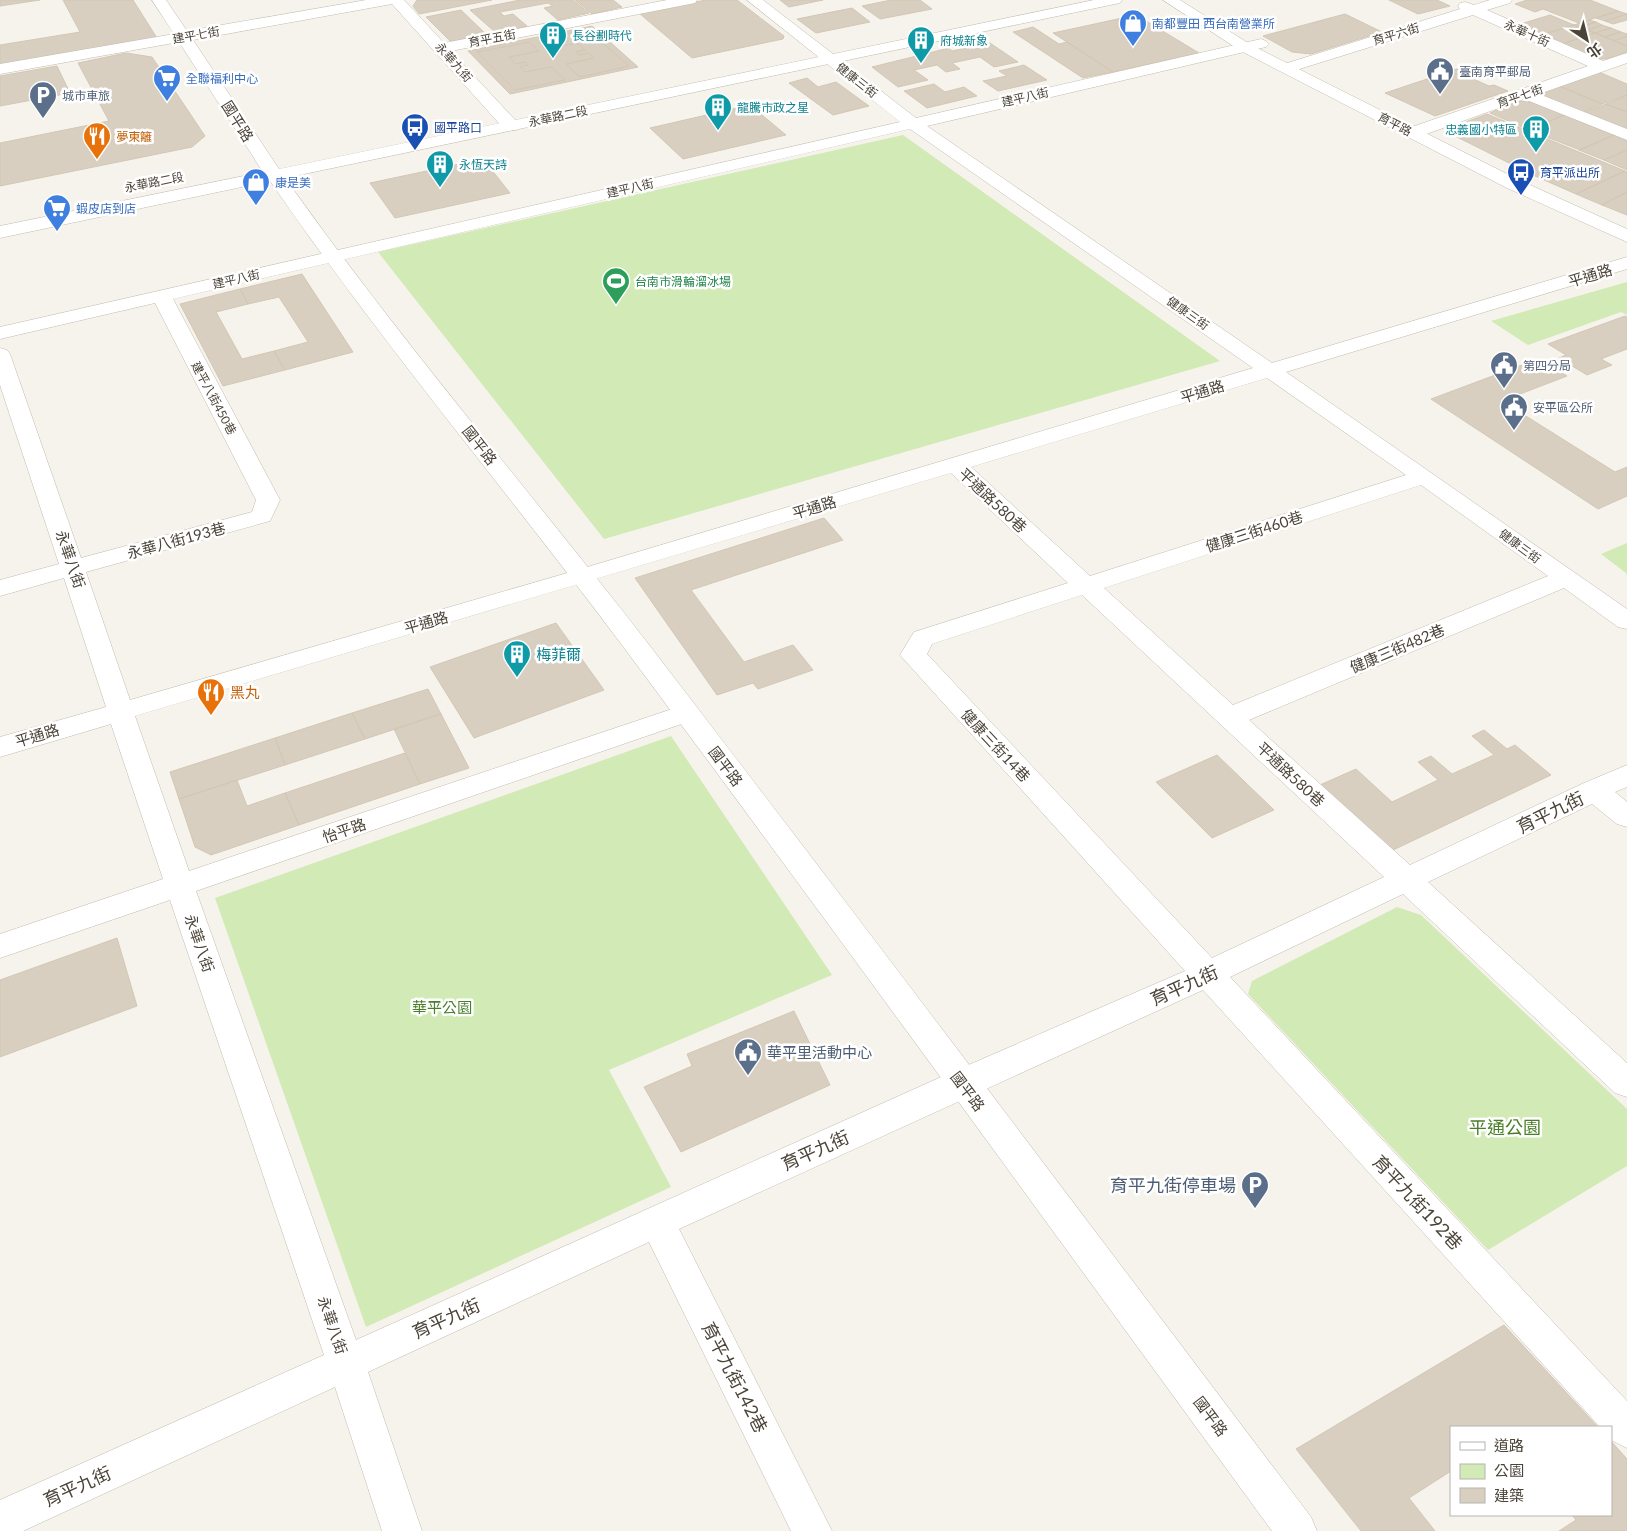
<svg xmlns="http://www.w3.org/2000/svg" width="1627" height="1531" font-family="Lato,'Noto Sans TC',sans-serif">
	<rect width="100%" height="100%" fill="#f6f3ec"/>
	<path fill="#d2eab5" d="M903 135 1220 361 604 539 378 252Z
		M1627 282V315L1621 312 1528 345 1491 321Z
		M1627 543V576L1626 573 1601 554Z
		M671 736 832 975 609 1070 671 1187 366 1327 215 898Z
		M1397 907 1421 915 1627 1109V1166L1488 1250 1248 994 1252 981Z"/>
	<path fill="#d8cfc1" stroke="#d3c7b4" d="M0 0H40L0 6Z
		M63 0H133L157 38 0 66V45L80 32Z
		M417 0H492L419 14 413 6Z
		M520 0H573L589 13 558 20 544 8 553 6 548 3 500 12 504 16 513 14 527 26 495 32 470 10Z
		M575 0H613L622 7 592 14Z
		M706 0H737L784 36 783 39 692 58 639 13Z
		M780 0H823L789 7Z
		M891 0H920L932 9 880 19 862 6Z
		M1389 0H1437L1450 6 1418 14Z
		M1527 0H1590L1618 11 1579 23 1543 9 1535 12 1515 4Z
		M852 8 870 22 816 33 797 19Z
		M461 10 488 36 458 42 450 41 426 17Z
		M1618 11 1627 14 1605 21 1596 18Z
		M1345 14 1382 32 1311 54 1292 52 1263 36Z
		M1627 14V20L1613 24 1605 21Z
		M1136 15 1199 53 1113 72 1053 33Z
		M1550 15 1574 25 1538 36 1514 26Z
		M1589 20 1596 22 1580 27 1574 25Z
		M1596 22 1602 25 1587 30 1580 27Z
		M1574 25 1595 33 1559 45 1538 36Z
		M1602 25 1611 28 1595 33 1587 30Z
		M592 26 638 67 510 94 468 51Z
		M1033 27 1059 44 1067 42 1113 72 1083 78 1013 32Z
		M1611 28 1621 32 1605 37 1595 33Z
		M588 30 629 66 580 77 566 64 594 58 589 53 579 55 576 52 585 50 577 43 552 48 542 39Z
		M1621 32 1627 34V36L1614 41 1605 37Z
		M1595 33 1627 46V52L1606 59H1592L1559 45Z
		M1627 36V46L1614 41Z
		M529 42 539 51 509 57 516 64 525 62 528 65 520 67 525 72 551 67 565 80 515 90 477 52Z
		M990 43 1018 62 994 67 980 57 952 63 960 69 946 72 937 65 914 70 928 80 898 87 872 67 949 48 952 51Z
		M126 53 152 57 205 136 192 147 0 186V143L109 121 78 63Z
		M1024 65 1047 80 998 91 983 81 1007 76 999 71Z
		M57 66 70 93 0 106V76Z
		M1457 69 1473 76 1469 77 1489 86 1494 85 1508 91 1435 116 1385 93Z
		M1599 72 1627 84V95L1602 104 1559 86Z
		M807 78 818 87 836 82 869 106 833 115 789 83Z
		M934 84 945 92 964 87 977 96 927 108 904 91Z
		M1559 86 1602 104 1580 113 1544 98 1543 92Z
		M1627 95V112L1606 104Z
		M1518 101 1532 102 1564 115 1529 130 1490 113Z
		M1606 104 1627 112V131L1582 113Z
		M750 105 786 135 683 159 650 128Z
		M1487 114 1625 171 1576 194 1535 176 1455 136V126Z
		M1564 115 1614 135 1580 150 1529 130Z
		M1614 135 1627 141V150L1604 160 1579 150Z
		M1627 150V170L1604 160Z
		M483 159 510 193 395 218 370 183Z
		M1625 171 1627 172V192L1602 205 1576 194Z
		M1627 192V215L1602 205Z
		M302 274 353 352 285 370 274 351 308 342 279 297 248 304 240 289Z
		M240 289 248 304 216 312 242 359 274 351 285 370 223 386 180 304Z
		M1625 316 1627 317V349L1601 359 1612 365 1587 375 1559 358 1566 355 1548 344Z
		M1538 359 1567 376 1502 401 1615 472 1627 467V496L1598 509 1431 399Z
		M824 518 843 540 691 590 744 662 793 645 813 670 758 689 753 683 717 695 635 578Z
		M556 623 604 690 474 738 430 667Z
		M428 689 441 714 365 739 352 713Z
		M352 713 365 739 285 765 275 738Z
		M441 714 469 768 420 784 394 729Z
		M1484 730 1507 749 1515 745 1551 775 1391 851 1320 785 1356 769 1392 802 1438 780 1418 762 1431 756 1452 774 1494 755 1472 736Z
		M275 738 285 765 179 799 170 772Z
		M405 753 420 784 299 825 285 793Z
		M1217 755 1274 810 1212 838 1156 782Z
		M237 780 247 806 285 793 299 825 211 855 195 847 179 799Z
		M117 938 137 1006 0 1057V980Z
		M794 1011 830 1085 681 1152 644 1087 692 1066 687 1054Z
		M1504 1325 1598 1427H1451V1471L1409 1498 1435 1531H1361L1296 1449Z
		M1611 1441 1627 1459V1531H1559L1576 1520 1572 1515H1611Z"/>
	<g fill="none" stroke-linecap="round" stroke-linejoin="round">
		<g stroke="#c2bbae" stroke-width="1">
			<path id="minor" d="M152 0H166L187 31 366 0H404L444 43 667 0H697L695 3 690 4 451 51 517 122 519 126 517 130H505L392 4 193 40 273 160 270 164 264 165 258 164 179 42 0 74V64L174 34Z
				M747 0H763L916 118 1261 39 1266 41 1269 44 1266 47 927 126 1272 363 1627 257V269L1286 372 1627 609V629L1618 627 1564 588 1249 720 1410 865 1584 783 1627 765V787L1615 792 1627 802V827L1617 824 1592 804 1428 882 1627 1063V1097L1615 1093 1403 894 1230 977 1627 1401V1448L1611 1440V1427H1600L1203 990 679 1229 832 1531H791L649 1242 368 1372 422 1531H382L335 1387 23 1531H0V1500L324 1355 170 900 0 958V934L163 879 111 724 0 757V737L106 707 64 578 0 596V580L59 564 0 385V348L7 350 10 354 81 558 252 512 256 500 155 303 0 339V327L900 122ZM910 129 1253 368 574 571 130 700 86 572 270 521 280 500 173 299ZM1267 378 1406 475 1090 576 971 467ZM951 473 1068 583 914 632 900 655 1185 971 950 1073 356 1340 196 891 696 719 700 713 696 707 687 704 678 707 189 871 135 716ZM1421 485 1548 576 1233 705 1104 588ZM1082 595 1384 877 1212 958 927 654 932 644Z
				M1490 0H1512L1510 3 1487 10 1603 61 1627 53V63L1539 94 1627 129V140L1524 99 1418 137H1406L1404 133 1406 129 1588 66 1473 15 1293 71H1281L1279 68 1281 65 1460 9 1458 6 1460 3 1465 2 1474 5Z"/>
		</g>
		<g stroke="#c2bbae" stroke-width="1">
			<path id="tertiary" d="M1094 0H1122L1120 3 1115 4 285 178C399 339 529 490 650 646 872 935 1091 1226 1311 1517L1317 1531H1272C1056 1236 841 939 622 645 506 490 380 341 270 181L0 238V226L263 172 255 160 258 156 264 155 270 156 279 169Z
				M1163 0H1180L1251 45 1519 180 1627 229V242L1507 188 1241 51Z"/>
		</g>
		<use href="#minor" fill="#fff" fill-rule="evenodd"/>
		<use href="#tertiary" fill="#fff" fill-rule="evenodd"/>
	</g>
	<defs>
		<g id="shop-pin" transform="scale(1.4375)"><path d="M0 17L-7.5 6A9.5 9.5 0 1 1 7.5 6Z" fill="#3f7fe0" stroke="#fff"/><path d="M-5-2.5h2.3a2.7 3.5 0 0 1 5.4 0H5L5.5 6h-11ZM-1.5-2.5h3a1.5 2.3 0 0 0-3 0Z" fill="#fff"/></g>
		<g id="building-pin" transform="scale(1.4375)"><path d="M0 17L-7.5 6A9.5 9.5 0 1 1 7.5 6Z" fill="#0f9aa8" stroke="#fff"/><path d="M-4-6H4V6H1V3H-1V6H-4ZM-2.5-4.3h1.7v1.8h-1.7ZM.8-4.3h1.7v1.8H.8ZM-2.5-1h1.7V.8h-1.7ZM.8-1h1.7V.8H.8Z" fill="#fff"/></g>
		<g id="civic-pin" transform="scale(1.4375)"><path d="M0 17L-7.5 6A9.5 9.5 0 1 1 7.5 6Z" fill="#5c6f8a" stroke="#fff"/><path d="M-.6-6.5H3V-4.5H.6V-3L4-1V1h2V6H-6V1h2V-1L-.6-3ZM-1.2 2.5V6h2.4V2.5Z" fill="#fff"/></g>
		<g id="supermarket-pin" transform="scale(1.4375)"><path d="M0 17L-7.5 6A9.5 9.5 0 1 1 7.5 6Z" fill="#3f7fe0" stroke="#fff"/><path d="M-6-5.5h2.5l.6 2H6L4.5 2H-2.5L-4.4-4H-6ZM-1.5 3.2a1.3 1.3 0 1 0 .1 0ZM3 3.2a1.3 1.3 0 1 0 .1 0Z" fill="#fff"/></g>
		<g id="parking-pin" transform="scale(1.4375)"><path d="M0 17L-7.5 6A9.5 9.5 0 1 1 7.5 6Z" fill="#5c6f8a" stroke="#fff"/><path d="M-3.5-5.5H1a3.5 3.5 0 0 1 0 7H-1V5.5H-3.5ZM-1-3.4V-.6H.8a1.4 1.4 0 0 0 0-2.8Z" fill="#fff"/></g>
		<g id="bus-pin" transform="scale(1.4375)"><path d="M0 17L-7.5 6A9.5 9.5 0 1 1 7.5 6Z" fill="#1a4fb4" stroke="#fff"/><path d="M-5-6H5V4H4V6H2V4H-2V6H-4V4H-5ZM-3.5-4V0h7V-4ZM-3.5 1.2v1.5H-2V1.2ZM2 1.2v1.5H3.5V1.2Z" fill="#fff"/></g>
		<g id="restaurant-pin" transform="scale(1.4375)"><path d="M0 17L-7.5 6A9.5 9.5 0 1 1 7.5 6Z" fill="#e8710a" stroke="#fff"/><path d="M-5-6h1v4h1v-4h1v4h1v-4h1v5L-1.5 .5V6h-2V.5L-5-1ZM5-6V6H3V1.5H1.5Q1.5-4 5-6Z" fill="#fff"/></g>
		<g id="stadium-pin" transform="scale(1.4375)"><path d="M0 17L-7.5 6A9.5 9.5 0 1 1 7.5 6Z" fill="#2e9e5b" stroke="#fff"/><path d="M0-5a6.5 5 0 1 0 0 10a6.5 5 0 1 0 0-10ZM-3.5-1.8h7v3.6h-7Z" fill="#fff"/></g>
	</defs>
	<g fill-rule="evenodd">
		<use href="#shop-pin" x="1133" y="23"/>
		<use href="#building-pin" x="553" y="35"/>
		<use href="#building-pin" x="921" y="40"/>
		<use href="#civic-pin" x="1440" y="71"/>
		<use href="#supermarket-pin" x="167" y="78"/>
		<use href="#parking-pin" x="43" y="95"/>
		<use href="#building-pin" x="718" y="107"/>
		<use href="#bus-pin" x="415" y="127"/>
		<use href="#building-pin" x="1536" y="129"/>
		<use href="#restaurant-pin" x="97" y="136"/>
		<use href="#building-pin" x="440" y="164"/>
		<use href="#bus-pin" x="1521" y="172"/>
		<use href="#shop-pin" x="256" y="182"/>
		<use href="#supermarket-pin" x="57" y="208"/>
		<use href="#stadium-pin" x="616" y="281"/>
		<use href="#civic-pin" x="1504" y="365"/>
		<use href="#civic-pin" x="1514" y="407"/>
		<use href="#building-pin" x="517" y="654"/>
		<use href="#restaurant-pin" x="211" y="692"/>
		<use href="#civic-pin" x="748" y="1052"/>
		<use href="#parking-pin" x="1255" y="1185"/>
	</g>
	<g text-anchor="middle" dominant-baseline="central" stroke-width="5" stroke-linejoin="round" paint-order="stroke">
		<g font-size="12" fill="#366cbe" stroke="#fff" text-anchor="start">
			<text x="1152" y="23">南都豐田 西台南營業所</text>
			<text x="186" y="78">全聯福利中心</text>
			<text x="275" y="182">康是美</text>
			<text x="76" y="208">蝦皮店到店</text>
		</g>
		<g font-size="12" fill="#4b4439" stroke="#fff">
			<text transform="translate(1527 33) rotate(24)">永華十街</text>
			<text transform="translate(1396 34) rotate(-17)">育平六街</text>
			<text transform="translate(196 35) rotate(-10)">建平七街</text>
			<text transform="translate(492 38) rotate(-11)">育平五街</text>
			<text transform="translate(454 62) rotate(48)">永華九街</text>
			<text transform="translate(857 80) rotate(38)">健康三街</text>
			<text transform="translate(1520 96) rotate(-19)">育平七街</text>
			<text transform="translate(1025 97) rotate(-13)">建平八街</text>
			<text transform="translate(558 116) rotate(-12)">永華路二段</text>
			<text transform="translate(1395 124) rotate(27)">育平路</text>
			<text transform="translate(154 182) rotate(-11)">永華路二段</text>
			<text transform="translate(630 188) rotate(-13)">建平八街</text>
			<text transform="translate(236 279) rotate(-13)">建平八街</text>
			<text transform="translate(1188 313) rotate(35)">健康三街</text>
			<text transform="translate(214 398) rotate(62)">建平八街450巷</text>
			<text transform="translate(1520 546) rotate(36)">健康三街</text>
		</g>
		<g font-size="12" fill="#0d838f" stroke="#fff" text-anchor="start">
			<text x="572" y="35">長谷劃時代</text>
			<text x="940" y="40">府城新象</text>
			<text x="737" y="107">龍騰市政之星</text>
			<text x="1517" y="129" text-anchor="end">忠義國小特區</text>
			<text x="459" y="164">永恆天詩</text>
		</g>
		<g font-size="12" fill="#4e5e75" stroke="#fff" text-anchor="start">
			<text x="1459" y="71">臺南育平郵局</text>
			<text x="62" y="95">城市車旅</text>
			<text x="1523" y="365">第四分局</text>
			<text x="1533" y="407">安平區公所</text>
		</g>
		<g font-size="12" fill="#164399" stroke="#fff" text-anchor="start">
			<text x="434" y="127">國平路口</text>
			<text x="1540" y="172">育平派出所</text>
		</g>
		<g font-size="12" fill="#c56008" stroke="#fff" text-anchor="start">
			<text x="116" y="136">夢東籬</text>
		</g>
		<g font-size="12" fill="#27864d" stroke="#fff" text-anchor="start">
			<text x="635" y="281">台南市滑輪溜冰場</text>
		</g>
		<g font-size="15" fill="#4b4439" stroke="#fff">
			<text transform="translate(238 121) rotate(58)">國平路</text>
			<text transform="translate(1590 275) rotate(-17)">平通路</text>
			<text transform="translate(1202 391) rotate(-17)">平通路</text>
			<text transform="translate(480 445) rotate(52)">國平路</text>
			<text transform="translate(993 500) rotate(43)">平通路580巷</text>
			<text transform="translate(814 507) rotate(-17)">平通路</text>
			<text transform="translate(1254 531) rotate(-18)">健康三街460巷</text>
			<text transform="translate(176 540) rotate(-15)">永華八街193巷</text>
			<text transform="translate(71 559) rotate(71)">永華八街</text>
			<text transform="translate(426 622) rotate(-16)">平通路</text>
			<text transform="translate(1397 648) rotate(-23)">健康三街482巷</text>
			<text transform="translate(37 735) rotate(-17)">平通路</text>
			<text transform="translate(996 745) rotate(47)">健康三街14巷</text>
			<text transform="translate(726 766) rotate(53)">國平路</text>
			<text transform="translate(1291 774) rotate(43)">平通路580巷</text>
			<text transform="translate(344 830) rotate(-19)">怡平路</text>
			<text transform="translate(200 943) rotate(71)">永華八街</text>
			<text transform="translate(968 1091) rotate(53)">國平路</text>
			<text transform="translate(333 1325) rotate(71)">永華八街</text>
			<text transform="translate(1211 1416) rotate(53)">國平路</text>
		</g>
		<g font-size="15" fill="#0d838f" stroke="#fff" text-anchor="start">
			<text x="536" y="654">梅菲爾</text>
		</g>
		<g font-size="15" fill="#c56008" stroke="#fff" text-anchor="start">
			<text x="230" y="692">黑丸</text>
		</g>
		<g font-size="15" fill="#4a7f2a" stroke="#fff">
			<text x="442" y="1007">華平公園</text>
		</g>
		<g font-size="15" fill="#4e5e75" stroke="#fff" text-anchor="start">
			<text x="767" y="1052">華平里活動中心</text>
		</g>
		<g font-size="18" fill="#4b4439" stroke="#fff">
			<text transform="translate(1550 812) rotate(-26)">育平九街</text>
			<text transform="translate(1184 985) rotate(-24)">育平九街</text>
			<text transform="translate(815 1150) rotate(-24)">育平九街</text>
			<text transform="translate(1418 1202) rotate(47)">育平九街192巷</text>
			<text transform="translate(446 1318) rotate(-24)">育平九街</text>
			<text transform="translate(735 1377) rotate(63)">育平九街142巷</text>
			<text transform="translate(77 1486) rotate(-24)">育平九街</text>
		</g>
		<g font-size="18" fill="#4a7f2a" stroke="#fff">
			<text x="1505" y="1127">平通公園</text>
		</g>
		<g font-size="18" fill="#4e5e75" stroke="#fff" text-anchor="end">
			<text x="1236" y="1185">育平九街停車場</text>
		</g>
	</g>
	<rect x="1450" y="1426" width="162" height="90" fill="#ffffff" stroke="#b7b4b0"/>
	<rect x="1460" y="1442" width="25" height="8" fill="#ffffff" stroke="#b7b4b0"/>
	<text x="1494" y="1451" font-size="15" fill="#4b4439">道路</text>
	<rect x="1460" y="1464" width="25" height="15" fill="#d2eab5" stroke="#b7b4b0"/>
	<text x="1494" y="1476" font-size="15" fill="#4b4439">公園</text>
	<rect x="1460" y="1488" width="25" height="15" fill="#d8cfc1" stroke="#b7b4b0"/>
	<text x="1494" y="1501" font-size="15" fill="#4b4439">建築</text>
	<g transform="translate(1587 40) rotate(145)" stroke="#ffffff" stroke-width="4" paint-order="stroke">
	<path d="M0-4L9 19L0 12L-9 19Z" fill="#4b4439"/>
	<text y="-8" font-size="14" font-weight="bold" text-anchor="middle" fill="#4b4439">北</text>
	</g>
</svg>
